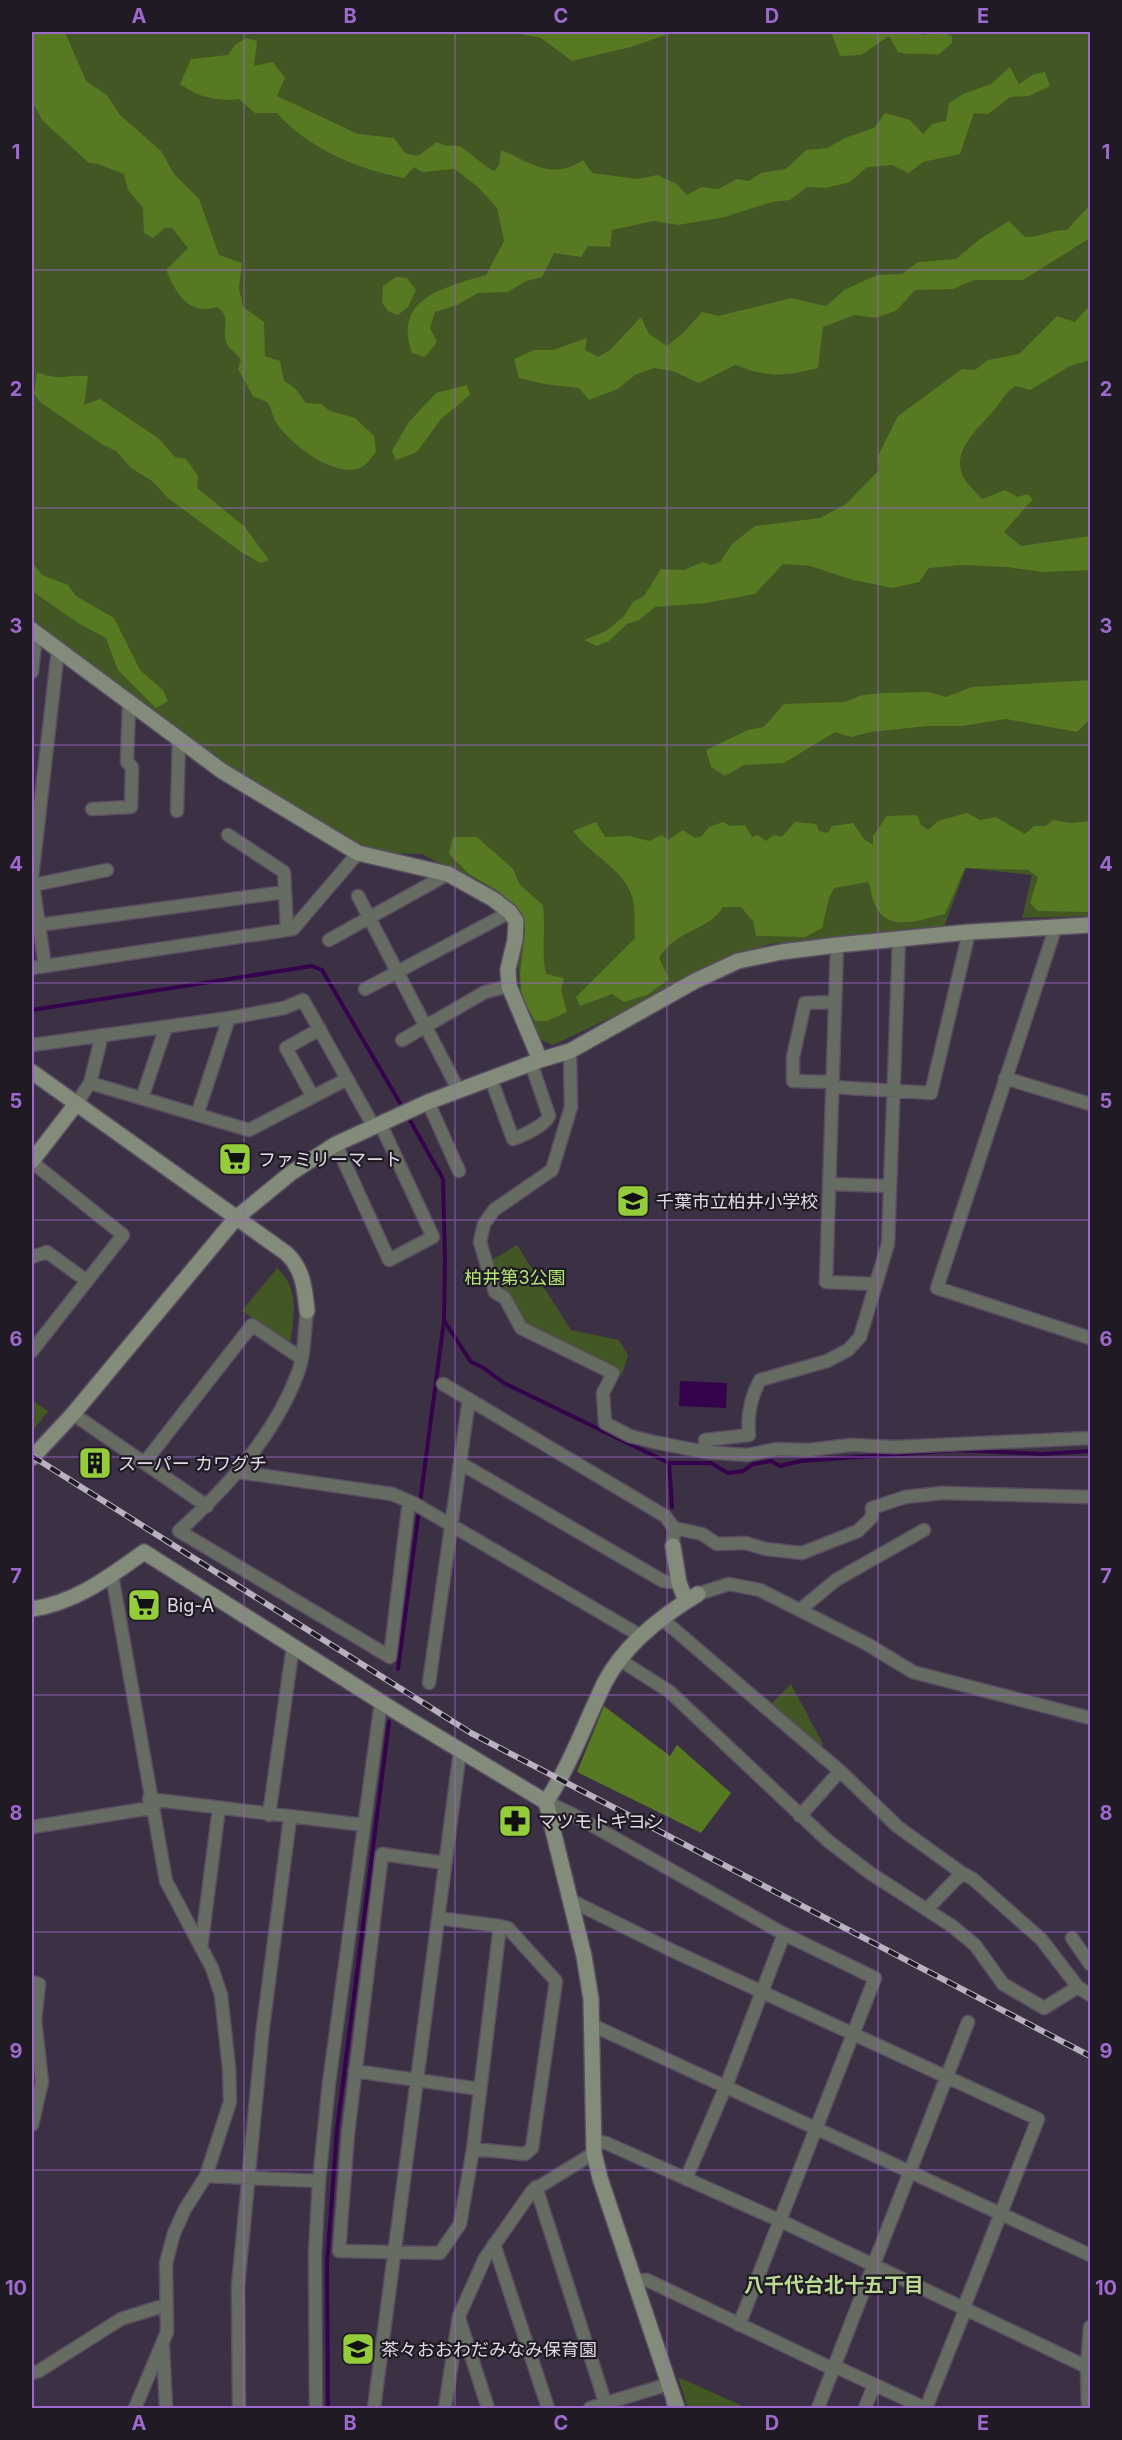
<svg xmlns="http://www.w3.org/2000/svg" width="1122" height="2440" font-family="Inter,'Noto Sans JP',sans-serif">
	<rect width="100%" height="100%" fill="#3b3044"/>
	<path fill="#425723" d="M32 32H1090V916L1022 918 1032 875 966 868 944 927 770 944 691 974 625 1011 553 1045 537 1038 520 996 518 960 524 928 520 914 496 893 422 854 380 853 361 846 227 765 32 623Z
		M517 1245 571 1330 619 1340 628 1355 622 1375 523 1323 499 1291 490 1261Z
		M277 1268C300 1288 294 1317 290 1345L242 1311Z
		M32 1400 48 1411 32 1432Z
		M791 1684 823 1744 821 1747 771 1704Z
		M678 2377 747 2408H688Z"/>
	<path fill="#577922" d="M32 32H65L86 81 107 95 120 115 161 151 174 174 199 199 219 255 242 263 239 288 243 307 264 322 265 356 280 361 284 381 295 388 306 403 321 404 330 411 355 418 374 436 376 452C371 458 367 465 360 468 333 478 291 444 277 424 273 418 272 410 268 403L253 396 238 369 241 360C237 352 225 348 225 337 224 325 230 316 217 307 188 316 176 293 166 270L188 248 172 228H165L153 238 144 233 143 208 128 190 124 174 98 164 89 163 42 120 32 101Z
		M511 32H674L631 47 572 61 541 38Z
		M831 32H921L923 35 942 32 952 36V43L938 55C924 52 912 56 898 52L889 36 861 55 840 56Z
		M246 38 257 41 254 66 273 62 285 78 277 96 358 134 394 138 405 153 418 156 437 142C447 148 452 144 461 147 467 150 484 166 494 171L499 165 501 150C532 163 551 181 583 160L592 173 638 179 657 175 677 184 687 195 702 187 718 189 737 179 749 181 761 173 786 169 806 150 827 148 845 138 874 128 885 113 910 120 923 134 932 124 946 121 949 103 963 94 991 84 1010 67 1019 84 1034 74 1045 72 1050 86 1029 96 1010 97 988 114 974 113 960 154 923 162 909 173 892 165 867 167 850 182 826 188 807 187 790 200 772 202 725 217 678 225 654 221 612 230 610 247 588 246 581 257 554 253 542 277 526 281 508 292 478 293 457 305 435 312 430 328 437 342 425 357 412 353C392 298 446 287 486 275L504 241 497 208 479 188 455 169 422 172 414 167 404 178C360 170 307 148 277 113H255L239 99C216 102 199 97 180 84L191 59 228 55 235 45Z
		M1090 205V238L1023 280H974L953 289 915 290 897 310 876 318 855 315 823 327 818 368C785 377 766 377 735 365L699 383 673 371 654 368 635 375 618 389 589 400 579 388 544 384 519 378 514 359 534 350H553L587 338 585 350 598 357 610 350 641 317 649 334 667 346 683 333 702 312 718 316 791 298 826 306 844 290 877 275 902 274 918 262 956 259 980 239 1009 221 1025 237C1041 237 1053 229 1067 230Z
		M396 277 407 278 416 290 408 307 398 315 388 311 382 303 383 286Z
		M1090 305V360L1070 366 1030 390 1015 386C1003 395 1002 401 994 410 980 427 949 452 964 478 968 485 976 492 982 499L1005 490 1018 497 1027 494 1033 499 1004 532 1021 546 1090 536V570L1043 572 1007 567 962 565 929 568 919 582 893 588 853 580 810 566 783 564 755 594 706 603 655 607 639 620 627 624 609 641 597 646 584 640 606 631 624 616 633 602 644 596 661 569 684 570 703 562 711 565 720 562 732 544 755 526 820 518 846 504 879 470 878 456 898 416 962 369 975 370 988 360 1019 354 1057 316 1075 322Z
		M37 372C62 382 64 374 88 376L84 405 100 399 158 438 175 457 186 459 198 476 197 488 245 527 269 560 261 563 241 552 168 498 152 481 131 468 116 451 103 445 40 402 34 394Z
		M467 385 470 395 441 419 417 452 396 460 392 451 408 423 436 393Z
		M32 562 42 575 68 585 76 596 114 618 140 670 163 690 168 701 156 708 118 670 106 638 78 623 32 591Z
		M1090 680V719L1077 732 1006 719 962 726H928L870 732 851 737 835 732 784 763 744 765 725 776 711 767 706 750 748 730 764 727 784 704 844 702 863 695 883 693 929 692 946 697 972 687Z
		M967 813 980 820 996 817 1025 834 1034 826H1046L1053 820 1071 823 1090 821V912L1038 911 1030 903 1038 877 1028 870 965 868 945 914C922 919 888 934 875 905 871 898 872 890 868 882L834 888 829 898 822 928 805 937 756 936 753 921 741 907H723C710 930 675 930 659 958L669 979 647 995 624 1002 612 994 580 1006 576 997 635 938C634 925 636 907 632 896 621 866 591 856 573 831L596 822 605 837 630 836 649 841 662 835 668 840 683 830 695 838 702 836 709 827 723 822 730 826 745 825 752 837 758 835 766 841 774 835 782 837 795 822 816 824 819 831 828 833 832 826 853 823 864 839 873 845V836L887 816 917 815 921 825 928 830 938 821Z
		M453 837H477L513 869 520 885 543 905C546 928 541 951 546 974L564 978 561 990 567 1012 547 1021H535L522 997 520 975 525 928 522 913 498 891 469 874 449 854Z
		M604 1706 670 1756 677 1745 731 1793 701 1833 577 1772Z"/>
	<path fill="#34034b" d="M680 1381 727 1383 726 1408 679 1406Z"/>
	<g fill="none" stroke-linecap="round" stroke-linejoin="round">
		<path stroke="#34034b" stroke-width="4" d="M32 1010 312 966 322 970 403 1108
			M445 1322 471 1362 482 1367 504 1383 669 1463H711L728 1473 743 1471 753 1464 771 1461 780 1466 801 1461 958 1450 1042 1454 1090 1451
			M669 1463 672 1507
			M398 1669 444 1321 445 1261 443 1179 407 1115
			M328 2408 327 2263 337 2129 389 1722"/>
		<g stroke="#594e61" stroke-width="15">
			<path id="street" d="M32 672 36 634
				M92 809 131 807 132 767 127 762 129 703
				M177 811 179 738
				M228 835 284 872 287 930
				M33 885 107 870
				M358 896 459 1091
				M39 925 285 892
				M1056 926 937 1288 1090 1338
				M329 940 448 874
				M837 945 826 1282 876 1284
				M45 966 32 878 58 650
				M32 968 293 929 358 853
				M365 989 510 912
				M402 1040 485 992 509 986
				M32 1045 229 1018 284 1008 303 1000 374 1127
				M570 1051 571 1107 552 1170 494 1210 484 1224 480 1242 495 1292 505 1298 521 1328 613 1373 603 1393 605 1423 630 1436 654 1442 705 1452 747 1455 777 1449 808 1450 851 1445 895 1447 1090 1438
				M1005 1078 1090 1104
				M491 1079 513 1139C524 1135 544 1126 549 1116L531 1063
				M832 1082 793 1081V1057L805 1003 835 1002
				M90 1083 102 1035
				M832 1087 931 1093 969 932
				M313 1097 286 1048 320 1029
				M142 1098 166 1027
				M428 1102 459 1171
				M76 1104 90 1083 249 1130 347 1079
				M197 1115 229 1018
				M336 1144 389 1260 433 1237 380 1123
				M32 1162 123 1235 32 1351
				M829 1184 890 1186
				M32 1257 47 1252 87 1281
				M307 1311C304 1332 305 1356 297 1375 274 1436 227 1488 179 1531L390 1657 409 1501
				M443 1384 665 1516 674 1528 673 1546
				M73 1414 207 1506
				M705 1452V1440L749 1435C747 1416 751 1397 760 1380L827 1361 848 1350 860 1337 888 1244 899 939
				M145 1462 252 1325 301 1358
				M460 1463 663 1581 679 1583
				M238 1472 392 1494 415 1504 641 1636
				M674 1528 702 1534 717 1544 745 1543 766 1549 802 1553 858 1531 872 1517V1508L905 1497 942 1493 1090 1497
				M112 1575 166 1881 212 1968 221 1995 229 2068 230 2102 206 2176 185 2209 174 2233 166 2263 167 2332 135 2408
				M698 1594 729 1584 760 1590 867 1644 913 1672 1090 1718
				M801 1609 836 1580 924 1530
				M662 1619 840 1771 898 1827 962 1873 927 1909
				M620 1660 670 1692 828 1841 870 1873 952 1926 975 1945 1003 1984 1044 2008 1078 1987 1090 1995
				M429 1683 469 1399
				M149 1799 364 1825
				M546 1802 572 1814 784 1934 875 1978 739 2325
				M269 1815 293 1646
				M800 1816 840 1771
				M32 1827 151 1808
				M962 1873 973 1879 1041 1939 1078 1987
				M570 1900 671 1950 1038 2119 964 2307
				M438 1918 500 1926 473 2149 460 2224 440 2253 339 2251 348 2133 382 1854 445 1863
				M1072 1938 1090 1964
				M201 1948 219 1808
				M32 1982 39 1984 35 2020 42 2082 32 2125
				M592 2025 1090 2255
				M355 2071 479 2089
				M593 2140 606 2143 781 2221 1087 2367
				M473 2149 525 2154 532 2148 556 1981 508 1928 500 1926
				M206 2176 319 2181
				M686 2179 728 2081 784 1934
				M536 2187 607 2408
				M494 2244 548 2408
				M635 2280H647L833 2369
				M459 2318 488 2408
				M163 2347 166 2408
				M834 2366 925 2408
				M32 2373 39 2371 121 2319 166 2305
				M239 2408 238 2286 263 2027 290 1818
				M316 2408 315 2253 319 2181 329 2083 381 1702
				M374 2408 460 1751
				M445 2408 459 2316 485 2258 532 2191 594 2153
				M590 2408 669 2384
				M818 2408 968 2022
				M865 2408 874 2385
				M926 2408 966 2308
				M1088 2408 1087 2367 1090 2327"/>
		</g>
		<g stroke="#594e61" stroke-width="18">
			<path id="secondary" d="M32 630 222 771 358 853 448 874 493 899 510 912 516 921 515 940 508 969 509 986 540 1060
				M32 1072 286 1253C303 1268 305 1290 307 1311
				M32 1161 76 1104
				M32 1458 73 1414 236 1218 291 1173 336 1144 428 1102 540 1060 570 1051 695 981 738 961 781 952 837 945 969 932 1090 925
				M673 1546 679 1583 686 1601
				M32 1609C75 1603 109 1577 144 1552L400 1714 546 1802
				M677 2408 600 2178 594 2153 591 1999 584 1956 546 1802C571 1764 585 1723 605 1682 625 1644 663 1615 698 1594"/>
		</g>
		<use href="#street" stroke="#676c62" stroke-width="12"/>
		<use href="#secondary" stroke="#838b7a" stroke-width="15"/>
		<g stroke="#b9b1bf" stroke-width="6">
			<path id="rail" d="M32 1456 471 1733 1090 2056"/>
		</g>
		<use href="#rail" stroke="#1f1a23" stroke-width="4" stroke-dasharray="11" stroke-linecap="butt"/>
	</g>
	<path fill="none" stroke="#9e69cd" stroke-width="1.5" stroke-opacity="0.55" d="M244 32V2408M455 32V2408M667 32V2408M878 32V2408M32 270H1090M32 508H1090M32 745H1090M32 983H1090M32 1220H1090M32 1457H1090M32 1695H1090M32 1932H1090M32 2170H1090"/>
	<defs>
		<g id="supermarket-square" transform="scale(1.725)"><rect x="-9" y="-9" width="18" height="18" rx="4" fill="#95cc3b" stroke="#1f1a23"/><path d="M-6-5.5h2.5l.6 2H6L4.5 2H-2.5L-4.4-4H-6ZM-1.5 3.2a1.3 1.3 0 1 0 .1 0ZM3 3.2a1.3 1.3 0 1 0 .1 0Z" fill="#111"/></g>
		<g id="school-square" transform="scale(1.725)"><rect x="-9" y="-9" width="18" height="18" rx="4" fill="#95cc3b" stroke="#1f1a23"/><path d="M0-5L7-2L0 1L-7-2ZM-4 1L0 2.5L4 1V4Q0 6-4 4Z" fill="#111"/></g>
		<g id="building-square" transform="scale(1.725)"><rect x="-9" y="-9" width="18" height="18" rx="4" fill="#95cc3b" stroke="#1f1a23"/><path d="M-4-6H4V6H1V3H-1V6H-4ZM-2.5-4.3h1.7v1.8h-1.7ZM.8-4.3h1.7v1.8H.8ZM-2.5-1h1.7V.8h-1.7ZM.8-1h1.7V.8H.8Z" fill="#111"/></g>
		<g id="pharmacy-square" transform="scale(1.725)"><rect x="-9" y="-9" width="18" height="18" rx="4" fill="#95cc3b" stroke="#1f1a23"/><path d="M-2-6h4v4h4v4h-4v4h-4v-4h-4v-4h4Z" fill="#111"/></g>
	</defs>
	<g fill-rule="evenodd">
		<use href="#supermarket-square" x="235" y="1159"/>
		<use href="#school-square" x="633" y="1201"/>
		<use href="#building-square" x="95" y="1463"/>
		<use href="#supermarket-square" x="144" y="1605"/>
		<use href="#pharmacy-square" x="515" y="1821"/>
		<use href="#school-square" x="358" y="2349"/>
	</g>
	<g text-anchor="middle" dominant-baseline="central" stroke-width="4.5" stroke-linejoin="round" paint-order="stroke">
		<g font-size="18" fill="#e0d9e6" stroke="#1f1a23" text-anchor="start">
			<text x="258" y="1159">ファミリーマート</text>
			<text x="656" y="1201">千葉市立柏井小学校</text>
			<text x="118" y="1463">スーパー カワグチ</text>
			<text x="167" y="1605">Big-A</text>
			<text x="538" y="1821">マツモトキヨシ</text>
			<text x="381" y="2349">茶々おおわだみなみ保育園</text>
		</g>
		<g font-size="18" fill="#b4e474" stroke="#1f1a23">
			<text x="515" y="1277">柏井第3公園</text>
		</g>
		<g font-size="20" font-weight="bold" fill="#bbdb94" stroke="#1f1a23">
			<text x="834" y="2285">八千代台北十五丁目</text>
		</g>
	</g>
	<rect width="1122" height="2440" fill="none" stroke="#1f1a23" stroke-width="66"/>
	<rect x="33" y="33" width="1056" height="2374" fill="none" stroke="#9e69cd" stroke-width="2"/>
	<g font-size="20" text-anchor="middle" font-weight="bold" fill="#9e69cd">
		<text x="139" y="23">A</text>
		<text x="350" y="23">B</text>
		<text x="561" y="23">C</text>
		<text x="772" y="23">D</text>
		<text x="983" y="23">E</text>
		<text x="16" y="159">1</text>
		<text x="1106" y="159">1</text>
		<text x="16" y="396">2</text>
		<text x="1106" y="396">2</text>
		<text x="16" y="633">3</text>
		<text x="1106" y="633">3</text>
		<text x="16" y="871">4</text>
		<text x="1106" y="871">4</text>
		<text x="16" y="1108">5</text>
		<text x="1106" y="1108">5</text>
		<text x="16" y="1346">6</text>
		<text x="1106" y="1346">6</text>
		<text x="16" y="1583">7</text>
		<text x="1106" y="1583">7</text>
		<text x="16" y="1820">8</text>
		<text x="1106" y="1820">8</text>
		<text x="16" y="2058">9</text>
		<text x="1106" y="2058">9</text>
		<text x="16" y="2295">10</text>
		<text x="1106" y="2295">10</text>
		<text x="139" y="2430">A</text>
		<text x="350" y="2430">B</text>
		<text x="561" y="2430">C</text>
		<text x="772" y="2430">D</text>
		<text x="983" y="2430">E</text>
	</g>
</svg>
